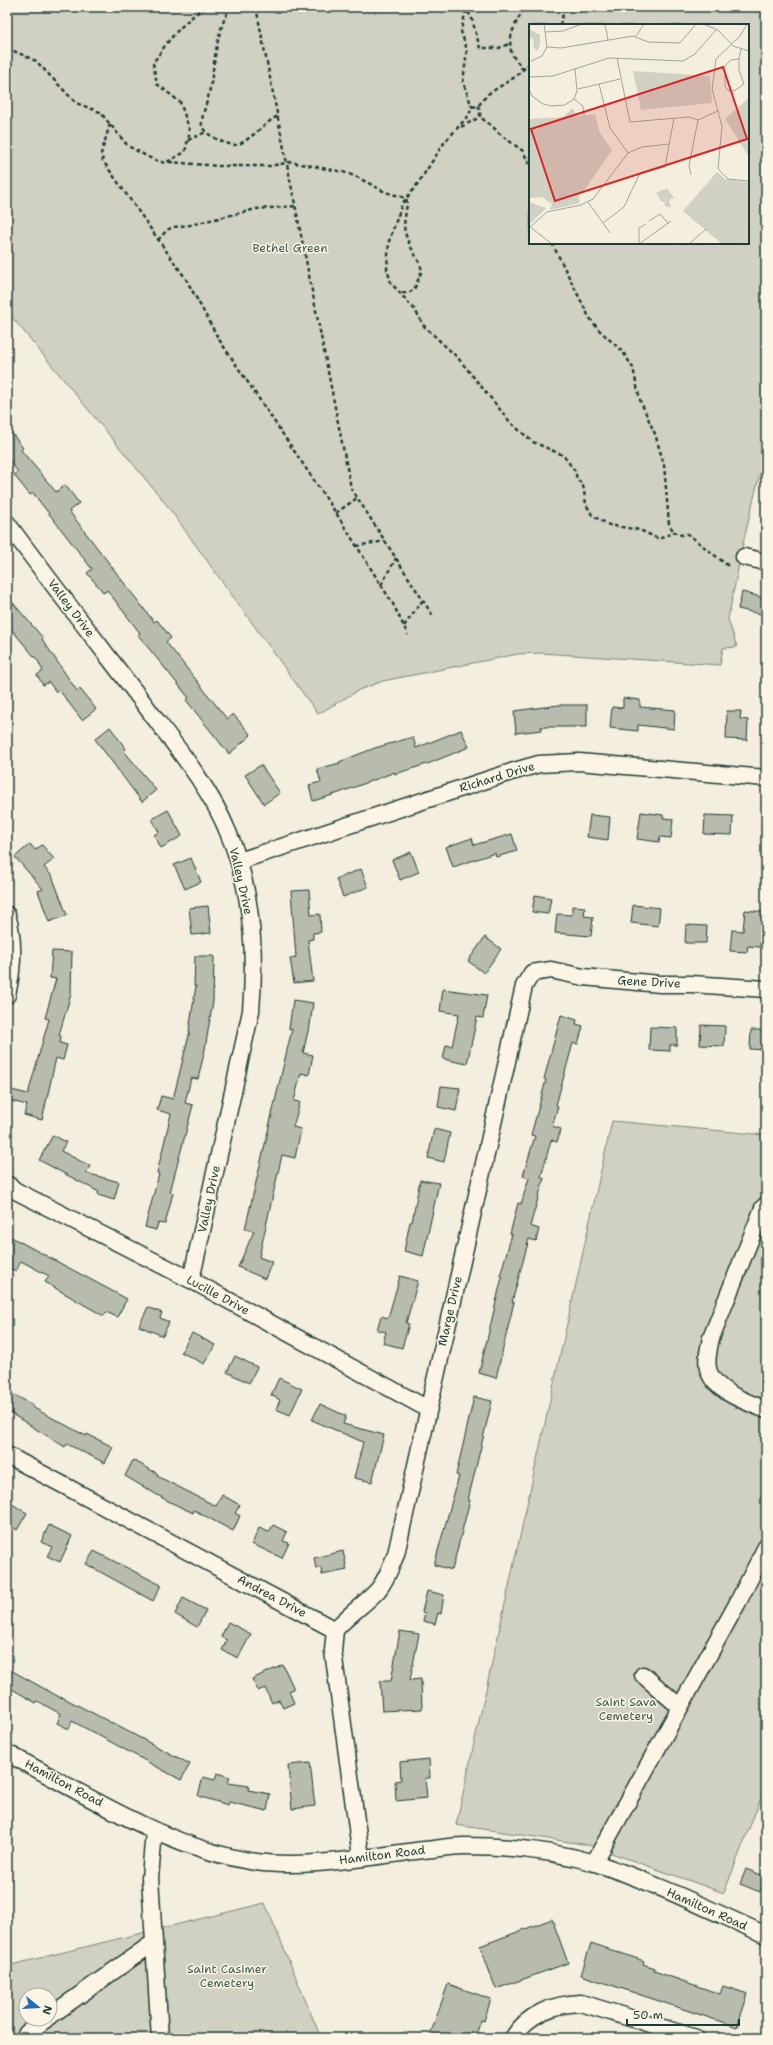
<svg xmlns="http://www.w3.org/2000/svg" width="773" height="2045" font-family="'Shantell Sans',sans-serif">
	<rect width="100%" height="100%" fill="#f3eede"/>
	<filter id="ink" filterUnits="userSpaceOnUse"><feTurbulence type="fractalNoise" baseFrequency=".025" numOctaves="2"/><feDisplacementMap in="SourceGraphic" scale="8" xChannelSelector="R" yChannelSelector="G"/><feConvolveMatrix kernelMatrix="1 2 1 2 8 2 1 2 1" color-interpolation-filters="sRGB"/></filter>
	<g filter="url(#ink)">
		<path fill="#d0d1c2" stroke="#78877b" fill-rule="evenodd" d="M7 7H766V475L760 473 744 539 728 619 737 647 723 648 720 665 542 653 518 654 383 681 359 690 318 714 166 504 7 311ZM530 25H748V243H530Z
			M612 1121 766 1135V1785L724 1893 589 1845 456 1825Z
			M265 1903 321 2038H7V1966ZM26 1995H50V2019H26Z"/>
		<path fill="#b8bcae" stroke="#1f3d34" d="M7 427 23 448 21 450 56 492 65 485 79 503 69 511 154 622 157 620 171 638 166 642 227 719 233 714 251 735 229 754 186 700 189 698 138 635 140 633 107 590 104 593 87 573 92 569 33 493 30 495 14 475 18 472 7 458Z
			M742 592 765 598 761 614 738 609Z
			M7 596 43 638 42 639 77 691 80 689 96 709 82 720 59 690 56 692 49 682 43 685 37 675 43 671 38 661 7 624Z
			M623 698 640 700V707L675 710 674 729 638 725V731L610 728 612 707 623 708Z
			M559 705H587V727H541L542 730 516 733 514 711Z
			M727 711H741L740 719 748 720 747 740 726 739Z
			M110 727 126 749 124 751 156 790 142 802 95 739Z
			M461 730 469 747 430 763 395 774V772L339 793 313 801 309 785 321 782 317 769 340 763 339 762 375 748 413 737 416 748Z
			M261 765 280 793 264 804 245 775Z
			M168 810 182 836 161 848 154 835 159 832 152 819Z
			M641 812 663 815V818L673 819 671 838 660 837 659 842 637 839Z
			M590 815 610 817 608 840 587 837Z
			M705 815 733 816 732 835 704 834Z
			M512 834 517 851 496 857 495 853 453 867 446 847 472 838 474 845Z
			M30 844 35 850 42 845 54 859 44 867 52 876 67 915 49 922 38 891 43 889 15 857Z
			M411 852 419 872 400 880 392 860Z
			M191 858 201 882 185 889 174 865Z
			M361 869 368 887 343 897 336 879Z
			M309 890 311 915 320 914 321 932 313 933V939L308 940 313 981 294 983 290 958 296 957 291 891Z
			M535 895 551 898 548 914 532 912Z
			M633 905 660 908 658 926 631 923Z
			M208 906 211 933 192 935 189 908Z
			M572 906 585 907 584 916 593 917 591 936 555 933 557 914 572 915Z
			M745 910 763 912 760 947 748 946 747 952 730 951 732 930 743 931Z
			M686 925 707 926 706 943H685Z
			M485 937 501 949 484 973 468 961Z
			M52 951 72 952 71 994 59 1035 61 1036 60 1043 67 1045 63 1060 56 1058 42 1120 24 1115 27 1105 7 1100V1089L28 1094 49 1019 45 1018 56 979 50 978Z
			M195 956H214L213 1001 205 1049 198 1079 191 1078 185 1103 193 1105 170 1192 173 1193 165 1224 158 1223 156 1230 145 1227 159 1174 157 1173 171 1114 157 1110 161 1096 173 1099 190 1031H189L196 986H194Z
			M443 989 487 995 483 1018 477 1017 467 1064 443 1059 446 1045 452 1046 459 1014 440 1011Z
			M293 1000 313 1003 309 1032 308 1031 303 1053 313 1055 309 1075 301 1073 294 1101 300 1102 293 1127 301 1129 295 1158 282 1155 270 1208 259 1257 272 1262 265 1279 238 1267 254 1231 245 1229 292 1029H289Z
			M561 1015 577 1020 576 1024 583 1026 578 1044 573 1043 556 1105 558 1106 552 1126 561 1129 557 1142 551 1140 541 1177 544 1178 530 1226 539 1229 536 1241 529 1239 512 1302H514L496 1378 479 1373 502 1277 500 1276 512 1234H510L518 1203 521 1204 529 1178 523 1176 535 1136 531 1135 546 1080 544 1079Z
			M701 1025 725 1026 724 1046 700 1045Z
			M650 1027 677 1028V1045H670V1051L649 1050Z
			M751 1030H766V1050L750 1049Z
			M441 1086 460 1088 456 1111 438 1107Z
			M434 1129 450 1133 444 1162 428 1158Z
			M53 1135 66 1142 61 1151 90 1166 86 1173 119 1182 114 1200 98 1195 99 1192 39 1160Z
			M420 1180 439 1183 423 1256 404 1251 410 1222H412Z
			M11 1237 127 1299 117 1317 106 1312 104 1316 88 1307 45 1282 49 1276 21 1261 16 1271 7 1267V1244Z
			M400 1276 418 1281 406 1323 409 1324 402 1348 383 1343 386 1332 377 1330 381 1316 388 1318Z
			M148 1307 162 1313 160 1318 169 1322 163 1336 139 1326Z
			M192 1333 215 1345 204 1364 181 1352Z
			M235 1356 257 1367 249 1383 227 1372Z
			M279 1378 302 1389 290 1415 276 1409 280 1400 271 1395Z
			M7 1391 33 1405 32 1407 86 1436 87 1434 113 1447 105 1463 67 1444 65 1447 7 1411Z
			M474 1397 492 1401 468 1500H470L452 1570 434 1565 459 1476 456 1475Z
			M320 1404 346 1416 343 1424 384 1435 372 1482 354 1478 363 1442 312 1420Z
			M133 1460 158 1474 157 1476 216 1506 222 1495 240 1505 235 1513 240 1516 233 1531 194 1510 193 1513 166 1500 125 1476Z
			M7 1501 27 1513 17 1530 7 1524Z
			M49 1525 72 1536 60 1562 47 1556 52 1547 41 1542Z
			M273 1525 287 1532 283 1541 289 1543 282 1558 252 1544 259 1528 269 1532Z
			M94 1551 161 1585 153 1601 86 1564Z
			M343 1551 347 1570 322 1575 321 1568 316 1569 314 1558Z
			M427 1591 444 1595 441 1614 438 1613 435 1624 423 1621 425 1613 422 1612Z
			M183 1598 206 1610 197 1627 175 1614Z
			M228 1622 251 1634 238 1658 222 1650 227 1640 221 1637Z
			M400 1631 419 1634 410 1680 421 1679 422 1709 382 1711 380 1681H391Z
			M283 1665 294 1689 289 1691 294 1703 283 1708 279 1700 272 1703 265 1688 258 1691 252 1679Z
			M7 1668 61 1698 62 1697 190 1764 181 1780 72 1721 69 1729 57 1723 61 1714 37 1701 36 1703 7 1686Z
			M429 1759 430 1778H425L427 1798 396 1801 395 1781 401 1780 400 1762Z
			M310 1763 315 1806 292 1809 288 1765Z
			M217 1773 230 1777 228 1783 249 1786 248 1790 270 1794 267 1811 229 1802 228 1805 198 1796 203 1777 215 1780Z
			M746 1869 766 1877 760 1892 740 1884Z
			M552 1919 568 1963 496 1989 480 1946Z
			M591 1943 644 1961 643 1964 655 1968 654 1971 720 1994 723 1986 748 1994 737 2027 581 1975Z
			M448 1984 491 1999 484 2021 481 2020 475 2038H429Z"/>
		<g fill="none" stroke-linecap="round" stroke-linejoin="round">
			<g stroke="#1f3d34" stroke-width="19">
				<path id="minor" d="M7 523C51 583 97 642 142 701 172 742 209 785 228 832 252 888 256 951 251 1011L191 1280
					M744 557 766 562
					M239 861 511 772 539 764 579 762 766 778
					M7 915C15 941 13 968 7 995
					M7 1184 16 1191 191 1280 428 1409
					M766 1205 763 1208 711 1338C709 1348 705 1362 709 1372 717 1393 748 1402 766 1410
					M7 1455 335 1630 333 1651 361 1857
					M335 1630C348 1615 365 1604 378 1590 387 1579 391 1566 396 1554L524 986 532 973 551 970 583 977 660 984H691L766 989
					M643 1675 680 1707
					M7 1753C83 1793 171 1850 256 1862 308 1869 372 1856 424 1850 437 1849 451 1846 464 1846 508 1846 554 1851 595 1863 654 1882 710 1910 766 1935
					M154 1831 150 1878 160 2038
					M594 1863 737 1604 766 1547
					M50 2016 153 1943
					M24 2038 27 2033 46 2019
					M513 2038C527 2014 554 2004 581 2003L696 2038"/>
			</g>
			<path stroke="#1f3d34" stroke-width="2.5" stroke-dasharray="4 3" stroke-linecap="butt" d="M231 7C215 31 215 66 209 93 208 100 200 120 202 126 205 135 226 145 235 145 247 144 265 122 278 116
				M256 7 351 488 433 616
				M463 7 471 16 480 48H499L511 43
				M466 10 461 31 467 50 463 82 472 107
				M560 25 565 7
				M7 48 36 61 76 103 100 112 128 146 152 159 165 163 185 152 190 131 180 102 157 84 153 63C169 39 181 24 205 7
				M530 63 515 77 488 94 478 106 472 107 469 115 444 143 419 182 402 204 389 241 387 269 391 283 415 310 424 326 458 358 511 423 533 442 563 455 575 471 577 479 583 485 586 504 592 515 609 525 640 530 659 539 675 532 681 535 688 534 727 565 730 563
				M523 70C520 64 515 60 512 54 506 39 517 19 526 7
				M478 106 480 110V117L492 126 501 135 523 151 530 166
				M110 124 101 154 103 161 186 279 218 338 336 513 393 604 408 635
				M461 127 480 117
				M188 140 206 132
				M169 162 219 166H270L291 162 343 172 357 177 385 192 406 198C409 206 402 221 405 232 408 245 418 257 422 270L414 290 408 293H401
				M158 240 167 230 173 227 190 225 256 209 296 206
				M552 243 589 317 598 329 623 352 633 368 640 400 655 434 660 451 664 465 669 524 674 532
				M336 513 357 498
				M356 546 385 541
				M381 585 396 558
				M404 626 423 600"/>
			<use href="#minor" stroke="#fcf5e5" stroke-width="16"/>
		</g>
	</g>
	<g text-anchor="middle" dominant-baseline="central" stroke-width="3" stroke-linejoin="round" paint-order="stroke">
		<g font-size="12" fill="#425b50" stroke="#fcf5e5">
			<text x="290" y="248">Bethel Green</text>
			<text x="626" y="1702">Saint Sava<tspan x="626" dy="14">Cemetery</tspan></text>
			<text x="227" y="1969">Saint Casimer<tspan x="227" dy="14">Cemetery</tspan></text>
		</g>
		<g font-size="12" fill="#1f3d34" stroke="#fcf5e5">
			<text transform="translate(71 608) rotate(53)">Valley Drive</text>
			<text transform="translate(497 777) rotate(-17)">Richard Drive</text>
			<text transform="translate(241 881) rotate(77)">Valley Drive</text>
			<text transform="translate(649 982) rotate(3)">Gene Drive</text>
			<text transform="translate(209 1199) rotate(-78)">Valley Drive</text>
			<text transform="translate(218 1295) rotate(28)">Lucille Drive</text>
			<text transform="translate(450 1311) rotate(-77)">Marge Drive</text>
			<text transform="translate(272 1596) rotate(28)">Andrea Drive</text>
			<text transform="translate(64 1783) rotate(28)">Hamilton Road</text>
			<text transform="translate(382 1855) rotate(-7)">Hamilton Road</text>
			<text transform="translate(707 1909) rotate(24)">Hamilton Road</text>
		</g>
	</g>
	<g transform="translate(529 24)">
		<rect width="220" height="220" fill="#f3eede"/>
		<path d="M0 5 11 11V21L8 27 5 24 4 15 0 13ZM104 47 181 52 183 79 112 86ZM220 74V133L196 95ZM44 84 47 92 66 90 71 109 83 126 54 168 49 172 51 179 21 186 23 180 13 173 1 174 0 177V95L34 93ZM188 148 196 155 220 158V220H193L154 187ZM138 164 145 174 140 176 142 184 136 182 135 179 138 177 133 178 127 169ZM0 178 17 184 0 201Z" fill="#d0d1c2"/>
		<path fill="none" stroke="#9ea79a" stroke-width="1" d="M76 0 79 16M174 0 189 6 204 22 220 27M218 0 211 12 187 35 183 65 193 102 189 145 199 155 220 157M16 8 34 7 53 0M107 12 115 0M18 23 32 24 104 12 119 18 151 19 167 0M0 29V43M88 34 101 98 160 93 169 96M210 35V46L215 60 205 67H200L196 62V42L202 36 210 35 212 25M2 37 13 32 18 23 15 0M0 53 24 52 80 34 154 37 166 30 187 6M70 60 81 104 99 129M0 65 3 72 14 80 23 82 36 81 45 75 48 67 46 45M49 65 91 55M45 75 54 82 55 91M162 151 160 142 169 96 189 87M59 178 81 209M120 197 131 190 139 199M74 199 95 183 111 149 136 143 145 94M0 202 23 220M1 203 18 188 52 181 64 175 99 129 113 123 140 120M110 220 142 197M110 220V204L117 200M160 220 177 205"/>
		<path fill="#d62828" fill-opacity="0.15" stroke="#d62828" stroke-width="2" d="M194 43 218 115 26 177 2 105Z"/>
		<rect width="220" height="220" fill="none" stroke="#1f3d34" stroke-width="2"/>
	</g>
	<rect width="773" height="2045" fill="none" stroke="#fcf5e5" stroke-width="24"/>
	<rect x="12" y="12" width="749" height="2021" fill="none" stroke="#1f3d34" stroke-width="1.5" filter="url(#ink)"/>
	<g transform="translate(38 2007) rotate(108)"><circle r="19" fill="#fcf5e5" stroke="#a4ab9e"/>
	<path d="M0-3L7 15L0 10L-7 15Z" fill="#1f6fb2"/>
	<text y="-6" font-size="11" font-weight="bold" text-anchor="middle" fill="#1f3d34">N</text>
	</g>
	<path d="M627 2019v6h112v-6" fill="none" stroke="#1f3d34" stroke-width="2"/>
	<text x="633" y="2019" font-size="12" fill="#1f3d34" stroke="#fcf5e5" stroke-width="3" paint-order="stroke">50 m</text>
</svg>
